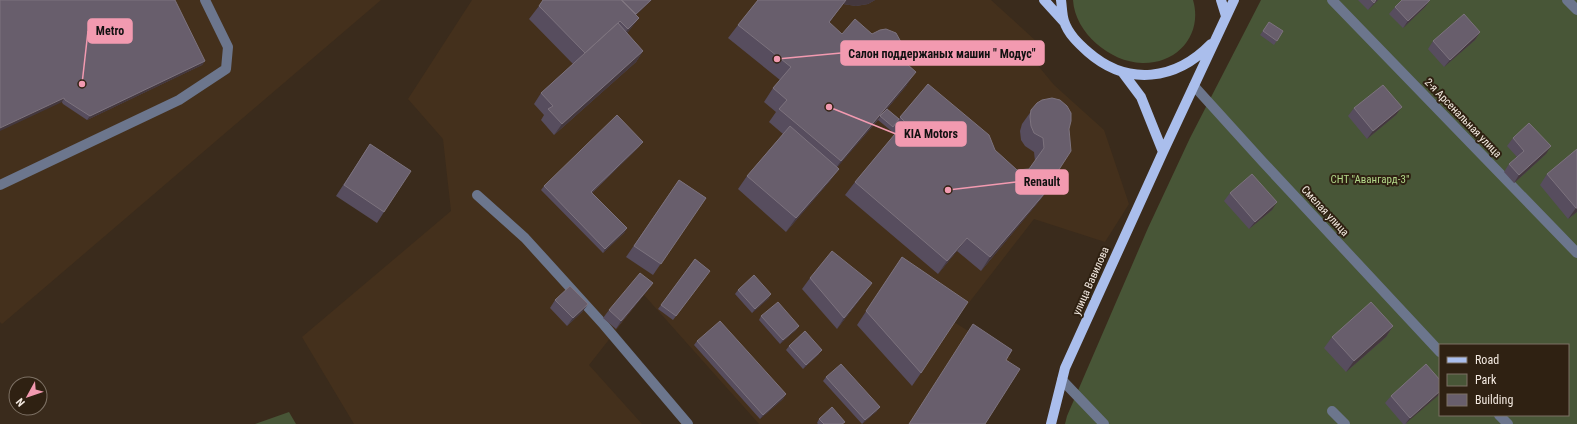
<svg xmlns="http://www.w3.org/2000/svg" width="1577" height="424" font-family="'Roboto Condensed',sans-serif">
	<rect width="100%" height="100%" fill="#3a2b1c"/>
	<path fill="#44301c" d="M0 0H381L2 324 0 322Z
		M472 0H991L1036 41 1035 62 1054 85 1104 130 1129 204 1105 242 1034 219 954 322 1011 358 968 424H759L644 295 589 365 642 424H354L302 337 451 211 443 139 408 99Z"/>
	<path fill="#485637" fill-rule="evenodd" d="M1073 0H1193C1203 34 1178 64 1142 63 1110 62 1075 33 1073 0Z
		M1261 0H1577V424H1065L1067 416 1148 228 1190 138ZM1440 345H1568V415H1440Z
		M289 412 296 424H255Z"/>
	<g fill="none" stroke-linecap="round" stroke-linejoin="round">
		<path stroke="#6c768d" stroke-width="10" d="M1332 0 1577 253
			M1567 0 1577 10
			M1194 86 1262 161 1440 352
			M0 185 179 100 226 69 228 47 205 0
			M477 195 525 238 604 325 688 424
			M1062 380 1104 424
			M1332 411 1345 424
			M1499 415 1508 424"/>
		<path stroke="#aabeec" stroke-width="10" d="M1044 0 1064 22
			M1061 0C1062 7 1062 15 1064 21 1068 34 1079 44 1088 52 1128 87 1176 80 1211 44
			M1221 0 1226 16
			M1123 73 1141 97 1163 152
			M1051 424 1065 368 1163 152 1234 0"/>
	</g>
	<path fill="#574d5e" d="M0 0 205 61 202 65 87 120 63 104Z
		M758 0H875L868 4 856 6 843 4 829 23 842 34 899 57 907 85 887 109 899 119 928 84 995 150 1017 170 1029 169 1035 161 1034 152 1025 146 1021 140 1020 131 1022 124 1037 103 1042 100 1049 185 1050 187 1040 200 981 271 957 251 938 274 845 195 855 182 895 134 878 120 837 167 839 169 829 182 786 232 738 189 747 176 783 134 769 122 776 112 764 102 773 88 780 80 728 38 738 25Z
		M1358 0H1378L1368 10Z
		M1430 0 1425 7 1403 28 1389 14 1395 7Z
		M539 6 636 15 639 18 627 33 643 51 636 62 554 135 541 120 544 115 534 104 541 93 573 64 529 19Z
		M1269 22 1283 31 1274 45 1260 35Z
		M1480 32 1475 40 1444 67 1428 49 1433 41Z
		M1354 108 1396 115 1367 139 1348 116Z
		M1513 138 1546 154 1514 183 1504 172 1509 164 1517 157 1507 146Z
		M370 144 384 212 377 223 336 196Z
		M640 146 592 193 627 228 624 233 603 253 541 190 544 186Z
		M1577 149V212L1568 219 1540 185 1547 174Z
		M679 180 706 198 653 275 626 257Z
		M1230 193 1272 210 1249 229 1224 201Z
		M902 257 921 373 912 386 857 325Z
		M695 259 710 271 673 320 658 309Z
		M810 278 864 294 837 329 802 289Z
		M653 283 647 291 616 329 603 318 609 310Z
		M738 290 769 298 752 313 735 294Z
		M555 300 588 304 582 312 567 326 550 308Z
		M761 316 799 326 796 330 780 344 759 320Z
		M1393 326 1386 337 1346 372 1324 348 1332 337Z
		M697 341 786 394 783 399 760 419 694 345Z
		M789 346 819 354 803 369 786 350Z
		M826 377 877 411 862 424 823 381Z
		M1440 380 1406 424H1403L1385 403 1391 396Z
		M819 419 845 422 843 424H818L817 423Z"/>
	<path fill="#44383e" d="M651 0H652L633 18 636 14Z
		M846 0H875L868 4 856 6 843 4 819 36Z
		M1376 0H1378L1368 10 1374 3Z
		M1430 0 1425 7 1403 28 1408 21Z
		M639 18 629 31 618 42 628 29Z
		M620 21 611 34 575 66 585 53Z
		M1480 32 1475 40 1444 67 1450 60Z
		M643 51 636 62 554 135 562 124Z
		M205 61 202 65 87 120 90 116Z
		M916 72 907 85 831 175 841 161Z
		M64 98 62 102 0 131V128Z
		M1402 107 1396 115 1367 139 1373 131Z
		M643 142 640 146 588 196 591 192Z
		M1551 146 1546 154 1514 183 1519 175Z
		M839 169 829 182 786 232 796 218Z
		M1050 187 1040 200 981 271 990 257Z
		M1277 202 1272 210 1249 229 1255 222Z
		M1576 208H1577V212L1568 219Z
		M627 228 624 233 603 253 605 249Z
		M967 238 957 251 938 274 947 261Z
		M653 283 647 291 616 329 621 321Z
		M872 283 864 294 837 329 844 318Z
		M771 294 769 298 752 313 755 309Z
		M588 304 582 312 567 326 573 318Z
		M799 326 796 330 780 344 783 340Z
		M1393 326 1386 337 1346 372 1354 361Z
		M822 350 819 354 803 369 806 365Z
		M1440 391V394L1405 424 1410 418Z
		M786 394 783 399 760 419 763 415Z
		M880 407 877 411 862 424 865 420Z"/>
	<path fill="#685e6c" stroke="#7d737e" d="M0 0H175L205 61 90 116 65 100 64 98 0 128Z
		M543 0H621L639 18 628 29 620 21 585 53 539 6Z
		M622 0H651L636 14Z
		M758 0H846L829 22 842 34 855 19 872 34 880 30 886 29 896 33 901 42 902 48 899 57 916 72 841 161 779 109 787 100 773 88 791 67 738 25Z
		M1371 0H1376L1374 3Z
		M1402 0H1430L1408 21 1395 7Z
		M1464 14 1480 32 1450 60 1433 41Z
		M1269 22 1283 31 1277 41 1263 31Z
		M618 23 643 51 562 124 548 109 553 106 541 93Z
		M928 84 989 135 995 150 1017 170 1029 169 1044 148 1043 138 1034 133 1031 126 1030 117 1031 110 1037 103 1042 100 1052 98 1060 100 1067 106 1071 113V121L1069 129 1071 151 1049 185 1050 187 990 257 967 238 947 261 855 182 905 122 900 117Z
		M1383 85 1402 107 1373 131 1354 108Z
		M887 109 899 119 893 127 880 116Z
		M617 115 643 142 591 192 627 228 605 249 544 186Z
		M1529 123 1551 146 1519 175 1509 164 1524 151 1513 138Z
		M790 126 839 169 796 218 747 176Z
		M370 144 411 171 384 212 344 185Z
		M1577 149V208H1576L1547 174Z
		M1252 174 1277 202 1255 222 1230 193Z
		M679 180 706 198 661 264 634 246Z
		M832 251 872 283 844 318 810 278Z
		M902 257 968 302 921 373 866 311Z
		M695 259 710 271 676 316 661 305Z
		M640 273 653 283 621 321 609 310Z
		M754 275 771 294 755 309 738 290Z
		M570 286 588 304 573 318 555 300Z
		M778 302 799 326 783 340 761 316Z
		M1371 302 1393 326 1354 361 1332 337Z
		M720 321 786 394 763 415 697 341Z
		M973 324 1012 350 1006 360 1020 369 985 424H909Z
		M805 331 822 350 806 365 789 346Z
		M841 364 880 407 865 420 826 377Z
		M1426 364 1440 380V391L1410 418 1391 396Z
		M832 407 845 422 842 424H824L819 419Z"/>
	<g text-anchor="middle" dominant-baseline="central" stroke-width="4" stroke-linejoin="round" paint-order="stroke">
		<g font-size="11" fill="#f3e9e0" stroke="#2f2112">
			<text transform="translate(1463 118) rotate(46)">2-я Арсенальная улица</text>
			<text transform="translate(1325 211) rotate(47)">Смелая улица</text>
			<text transform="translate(1091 281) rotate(-66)">улица Вавилова</text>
		</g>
		<g font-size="11" fill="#b3d889" stroke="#2f2112">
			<text x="1370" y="179">СНТ "Авангард-3"</text>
		</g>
	</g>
	<path fill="none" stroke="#f29ab0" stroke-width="1.5" d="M82 84L88 31M777 59L841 53M829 107L896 134M948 190L1016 182"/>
	<g fill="#f29ab0" stroke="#2f2112" stroke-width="1.5">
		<circle cx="82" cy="84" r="4"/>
		<circle cx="777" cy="59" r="4"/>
		<circle cx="829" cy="107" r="4"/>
		<circle cx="948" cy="190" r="4"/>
	</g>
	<g fill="#f29ab0" stroke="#f29ab0" stroke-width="1.5">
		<rect x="88" y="19" width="44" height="24" rx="4"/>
		<rect x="841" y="41" width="203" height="24" rx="4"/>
		<rect x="896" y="122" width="70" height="24" rx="4"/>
		<rect x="1016" y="170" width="52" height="24" rx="4"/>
	</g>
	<g font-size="12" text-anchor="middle" font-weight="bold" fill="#111">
		<text x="110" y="35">Metro</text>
		<text x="942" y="58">Салон поддержаных машин " Модус"</text>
		<text x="931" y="138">KIA Motors</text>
		<text x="1042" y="186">Renault</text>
	</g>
	<rect x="1439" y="344" width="130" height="72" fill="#2f2112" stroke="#7d7164"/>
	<rect x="1447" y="357" width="20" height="6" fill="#aabeec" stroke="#7d7164"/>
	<text x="1475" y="364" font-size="12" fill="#f3e9e0">Road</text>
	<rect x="1447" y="374" width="20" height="12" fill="#485637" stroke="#7d7164"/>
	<text x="1475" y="384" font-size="12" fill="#f3e9e0">Park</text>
	<rect x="1447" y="394" width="20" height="12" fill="#685e6c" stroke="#7d7164"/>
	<text x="1475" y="404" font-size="12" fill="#f3e9e0">Building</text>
	<g transform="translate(28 396) rotate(230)"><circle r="19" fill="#2f2112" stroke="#7d7164"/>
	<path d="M0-3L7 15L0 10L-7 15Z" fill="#f29ab0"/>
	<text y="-6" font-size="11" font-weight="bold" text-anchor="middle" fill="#f3e9e0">N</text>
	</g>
</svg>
